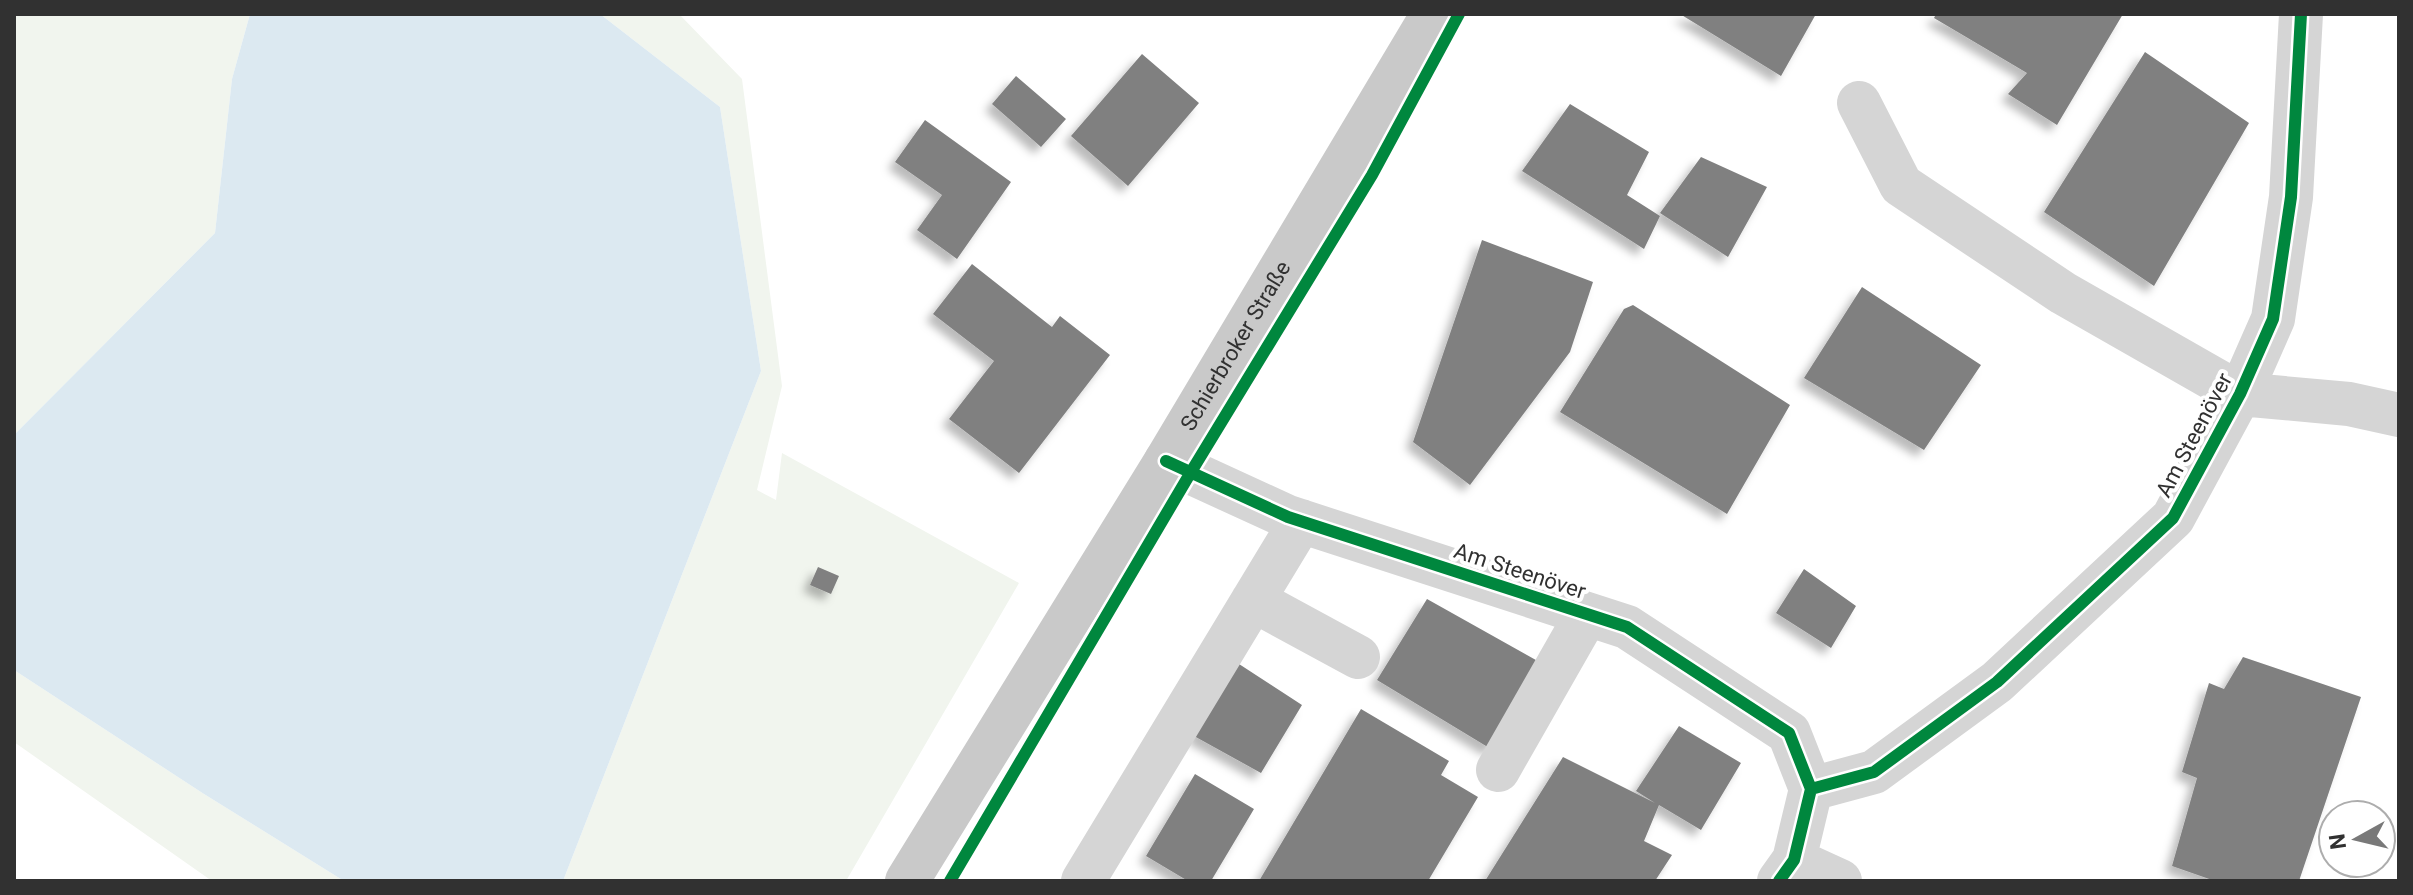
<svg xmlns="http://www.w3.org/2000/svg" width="2413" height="895" font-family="Roboto,sans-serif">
	<defs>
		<filter id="shadow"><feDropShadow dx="-7" dy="7" stdDeviation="4" flood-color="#0004"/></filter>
	</defs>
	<rect width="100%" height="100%" fill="#fff"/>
	<path fill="#f1f5ee" d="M14 14H250L232 79 215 233 14 435Z
		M600 14H679L742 79 782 386 757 490 776 500 782 453 1019 583 846 881H563L761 371 720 107Z
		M14 670 204 794 344 881H212L14 742Z"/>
	<path fill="#dce9f1" d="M250 14H600L720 107 761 371 563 881H344L204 794 14 670V435L215 233 232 79Z"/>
	<path fill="#808080" filter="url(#shadow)" d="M1680 14H1816L1781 76Z
		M1936 14H2123L2057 125 2008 94 2027 73 1934 18Z
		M2145 52 2249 123 2154 286 2044 212Z
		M1142 54 1199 103 1128 186 1071 136Z
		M1016 76 1066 119 1041 147 992 104Z
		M1570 104 1649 152 1627 195 1660 216 1644 249 1522 171Z
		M925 120 1011 182 957 259 917 230 942 195 895 162Z
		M1701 157 1767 187 1728 257 1660 213Z
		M1482 240 1593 282 1570 352 1470 485 1413 442Z
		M972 264 1052 327 1060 316 1110 355 1019 473 949 419 994 361 933 314Z
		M1862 287 1981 365 1924 450 1804 378Z
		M1633 305 1790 405 1727 514 1560 412 1624 309Z
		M818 567 839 576 831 594 810 585Z
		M1804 569 1856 606 1831 648 1776 613Z
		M1427 599 1543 664 1491 749 1377 680Z
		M2243 657 2361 697 2299 881H2215L2172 866 2197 778 2182 772 2209 683 2224 689Z
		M1239 664 1302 705 1261 773 1194 736Z
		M1361 709 1449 761 1441 775 1478 797 1428 881H1259Z
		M1679 726 1741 763 1701 830 1659 805 1644 841 1672 855 1655 881H1485L1563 757 1655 803 1636 791Z
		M1195 774 1254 809 1211 881H1188L1146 856Z"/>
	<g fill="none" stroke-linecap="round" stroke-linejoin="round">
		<path stroke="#d5d5d5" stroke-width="44" d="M1859 103 1901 185 2063 293 2240 394 2349 404 2399 415
			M1166 461 1288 517 1627 627 1789 733 1811 789
			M1253 600 1358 657
			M1498 770 1587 614
			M1794 860 1840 881
			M1083 881 1301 521
			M1779 881 1794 860 1811 789 1874 772 1997 682 2173 518 2240 394 2273 319 2291 197 2301 14"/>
		<path stroke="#c9c9c9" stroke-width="44" id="s1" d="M907 881 1166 461 1433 14"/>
		<g stroke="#fff" stroke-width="17">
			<path id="cycleway" d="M1166 461 1288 517 1627 627 1789 733 1811 789
				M950 881 1191 472 1372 175 1459 14
				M1779 881 1794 860 1811 789 1874 772 1997 682 2173 518 2240 394 2273 319 2291 197 2301 14"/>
		</g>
		<use href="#cycleway" stroke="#00873e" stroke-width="12"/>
	</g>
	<g text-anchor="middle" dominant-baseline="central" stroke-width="8" stroke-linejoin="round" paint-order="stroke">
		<g font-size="22" fill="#313131" stroke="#fff">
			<text stroke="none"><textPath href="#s1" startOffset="628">Schierbroker Straße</textPath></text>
			<text transform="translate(2194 435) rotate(-62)">Am Steenöver</text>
			<text transform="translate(1520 571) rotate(18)">Am Steenöver</text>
		</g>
	</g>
	<rect width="2413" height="895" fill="none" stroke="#313131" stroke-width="32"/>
	<g transform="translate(2357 839) rotate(262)"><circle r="38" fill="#ffffff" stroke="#adadad" stroke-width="2"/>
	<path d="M0-6L14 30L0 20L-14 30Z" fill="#797979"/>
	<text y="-12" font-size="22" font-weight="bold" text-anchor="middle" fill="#313131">N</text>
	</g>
</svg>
